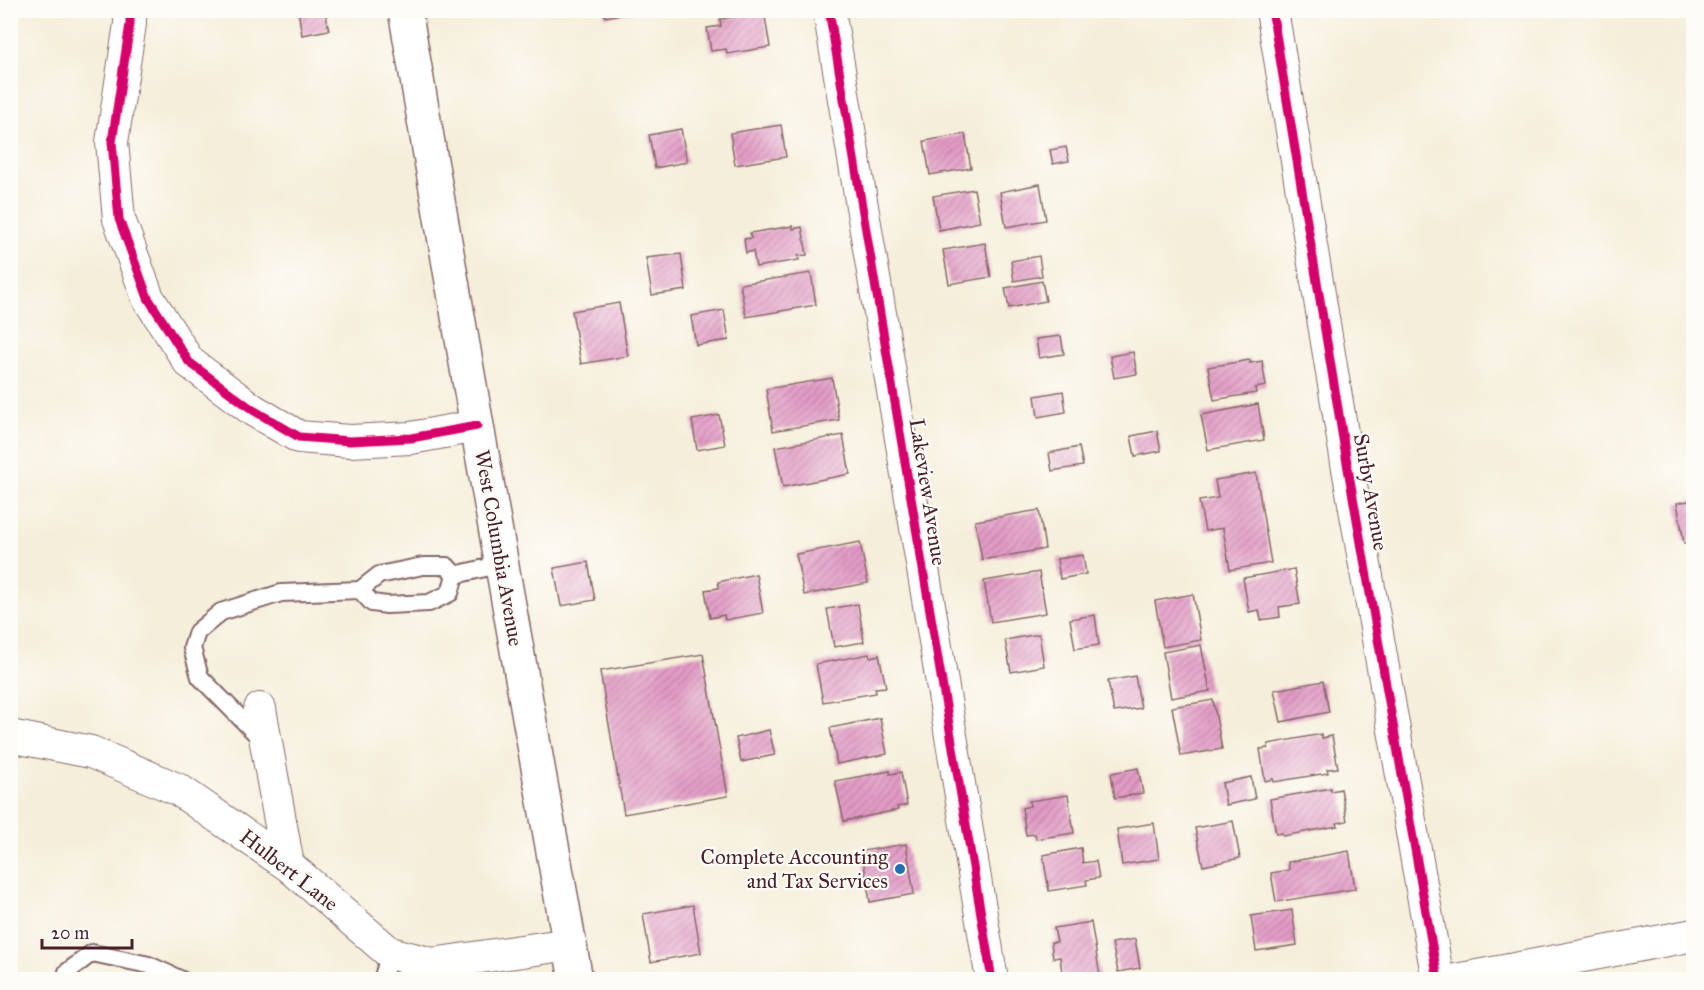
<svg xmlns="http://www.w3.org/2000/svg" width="1704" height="990" font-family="'IM FELL Great Primer',serif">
	<defs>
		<pattern id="building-hatch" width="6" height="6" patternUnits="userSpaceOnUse" patternTransform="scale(1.5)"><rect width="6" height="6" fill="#e39cc6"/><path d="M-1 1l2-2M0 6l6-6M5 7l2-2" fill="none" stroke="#ba7fa1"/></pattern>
	</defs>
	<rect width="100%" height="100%" fill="#fdfcf7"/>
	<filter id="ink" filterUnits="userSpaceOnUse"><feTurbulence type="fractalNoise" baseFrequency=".0167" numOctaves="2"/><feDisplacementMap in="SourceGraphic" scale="12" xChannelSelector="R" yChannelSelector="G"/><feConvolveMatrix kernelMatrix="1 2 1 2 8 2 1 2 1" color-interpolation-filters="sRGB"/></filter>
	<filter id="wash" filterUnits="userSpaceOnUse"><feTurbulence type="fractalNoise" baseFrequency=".008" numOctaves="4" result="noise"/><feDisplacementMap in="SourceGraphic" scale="24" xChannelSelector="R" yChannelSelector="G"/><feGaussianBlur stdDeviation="1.35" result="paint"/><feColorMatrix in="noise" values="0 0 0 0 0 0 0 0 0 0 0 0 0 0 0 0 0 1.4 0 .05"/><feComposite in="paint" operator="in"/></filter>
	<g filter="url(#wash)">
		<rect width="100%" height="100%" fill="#f5eeda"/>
		<g id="blocks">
			<path fill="url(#building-hatch)" d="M298 10H325L329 30 302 35Z
				M604 10H633V12L605 17Z
				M764 11 770 47 727 54 726 49 711 51 707 28 721 26 720 19Z
				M781 125 786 157 735 165 730 133Z
				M681 129 687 162 655 168 649 135Z
				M965 134 971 168 930 175 924 141Z
				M1066 147 1069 161 1053 164 1050 150Z
				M1040 184 1046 220 1006 227 1000 192Z
				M974 189 980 222 939 230 933 196Z
				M793 226V229L802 227 807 255 798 256 799 260 756 267 753 251 746 253 744 239 751 238 750 233Z
				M985 243 991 277 949 284 943 250Z
				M681 254 686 290 652 295 646 258Z
				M1039 256 1042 276 1014 281 1011 261Z
				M811 273 816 305 746 317 740 284Z
				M1042 281 1046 301 1009 308 1005 288Z
				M619 303 628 356 581 364 572 311Z
				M724 310 729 340 696 345 691 316Z
				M1061 336 1064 354 1039 358 1036 339Z
				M1133 352 1137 374 1114 378 1110 356Z
				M1250 360V363L1262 361 1266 386 1255 388 1256 393 1214 400 1208 367Z
				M832 378 839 420 773 431 766 389Z
				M1063 391 1066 412 1038 417 1035 396Z
				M1258 404 1264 440 1208 450 1201 415Z
				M719 415 725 445 697 450 692 420Z
				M1157 431 1161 451 1135 456 1131 436Z
				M843 435 850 474 783 487 775 447Z
				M1079 447 1083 466 1052 471 1049 453Z
				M1256 473 1271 563 1230 570 1223 528 1205 531 1199 501 1218 498 1215 480Z
				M1694 500V542L1684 543 1677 503Z
				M1039 510 1045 549 982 560 975 521Z
				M860 542 868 583 804 595 796 554Z
				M1083 555 1086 574 1060 579 1057 559Z
				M588 562 595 600 561 606 554 568Z
				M1294 569 1300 604 1279 607 1280 617 1261 620 1259 610 1249 612 1243 578Z
				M1039 572 1046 613 991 622 984 581Z
				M756 574 763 613 725 620 724 615 710 618 705 590 719 588 718 582Z
				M1193 594 1201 640 1163 647 1155 601Z
				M858 604 864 642 834 647 827 609Z
				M1095 615 1099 645 1075 649 1070 619Z
				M1039 634 1044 666 1011 672 1005 640Z
				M1201 645 1210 691 1171 698 1163 652Z
				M703 654 728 796 624 814 600 671Z
				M869 654 870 657 879 655 886 687 875 688 876 693 823 702 816 664Z
				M1135 676 1141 708 1114 712 1108 681Z
				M1323 681 1329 712 1281 722 1274 690Z
				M1213 700 1222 749 1181 756 1172 707Z
				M880 718 887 754 837 764 830 728Z
				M769 730 775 755 741 762 736 738Z
				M1321 734 1322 738 1332 736 1338 768 1327 769 1328 773 1274 782 1273 779 1265 781 1260 749 1268 748V744Z
				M1138 768 1143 793 1115 798 1111 773Z
				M890 771V774L901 772 907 805 897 807 898 810 844 821 835 781Z
				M1251 777 1255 799 1226 805 1222 783Z
				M1331 788V791L1341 789 1347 821 1337 823 1338 826 1283 836 1282 833 1276 834 1270 799Z
				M1068 795 1074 833 1036 839 1035 834 1026 835 1022 808 1030 806 1029 801Z
				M1233 821 1240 858 1203 866 1195 828Z
				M1154 823 1159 859 1122 865 1117 829Z
				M906 844 914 894 870 902 862 851Z
				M1081 848 1083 863 1096 861 1099 878 1086 880 1087 885 1049 891 1043 855Z
				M1349 851 1355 889 1276 902 1271 873 1289 870 1288 862Z
				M693 905 701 953 651 962 643 914Z
				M1292 910 1297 945 1256 951 1251 916Z
				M1091 922 1100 976 1063 980 1060 957 1053 958 1051 942H1057L1054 928Z
				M1135 939 1140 968 1118 972 1112 943Z"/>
		</g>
	</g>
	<g filter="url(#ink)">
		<use href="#blocks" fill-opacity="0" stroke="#866768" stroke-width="1.5"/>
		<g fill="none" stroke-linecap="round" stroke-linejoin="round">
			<g stroke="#866768" stroke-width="20">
				<path id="lane" d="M360 590 372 603 387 605 429 603 450 593 455 575
					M262 740 200 677 192 648 197 632 221 612 281 593 360 590 379 575 423 566H447L455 575 502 564
					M67 980V972L92 953 149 965 182 980
					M382 980 390 953"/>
			</g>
			<g stroke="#866768" stroke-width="34">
				<path id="street" d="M130 10V24L112 142 119 219 148 298 189 362 253 410 299 437 350 441 411 438 477 426
					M829 10 992 980
					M1272 10 1347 463 1438 980
					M260 709 288 865
					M10 736 91 752 179 790 288 865 390 953 432 964 570 944
					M1456 980 1694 935"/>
			</g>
			<g stroke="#866768" stroke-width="36">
				<path id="primary" d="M405 10 477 426 576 980"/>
			</g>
			<use href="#lane" stroke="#fff" stroke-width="16"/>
			<use href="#street" stroke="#fff" stroke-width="32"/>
			<use href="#primary" stroke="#fff" stroke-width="33"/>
			<g stroke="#fdfcf7" stroke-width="13">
				<path id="cycleway" d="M130 10V24L112 142 119 219 148 298 189 362 253 410 299 437 350 441 411 438 477 426
					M829 10 992 980
					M1272 10 1347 463 1438 980"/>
			</g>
			<use href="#cycleway" stroke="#d6006c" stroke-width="9"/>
		</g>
	</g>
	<circle fill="#1f6fb2" stroke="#fdfcf7" stroke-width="2" cx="900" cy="869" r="6"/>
	<g text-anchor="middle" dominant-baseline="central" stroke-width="4.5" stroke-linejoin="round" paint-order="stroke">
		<g font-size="21" fill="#4a1f2b" stroke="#fdfcf7">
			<text transform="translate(928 492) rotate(81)">Lakeview Avenue</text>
			<text transform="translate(1371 492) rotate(80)">Surby Avenue</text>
			<text transform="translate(499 548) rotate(80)">West Columbia Avenue</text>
			<text transform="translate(289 870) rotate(38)">Hulbert Lane</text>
		</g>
		<g font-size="21" fill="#4a1f2b" stroke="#fdfcf7" text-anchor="end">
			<text x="888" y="857">Complete Accounting<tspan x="888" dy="24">and Tax Services</tspan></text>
		</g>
	</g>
	<rect width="1704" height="990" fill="none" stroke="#fdfcf7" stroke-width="36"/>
	<path d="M42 939v9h90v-9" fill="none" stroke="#4a1f2b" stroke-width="3"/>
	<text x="51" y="939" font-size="18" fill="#4a1f2b" stroke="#fdfcf7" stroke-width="4.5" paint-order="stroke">20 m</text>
</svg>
